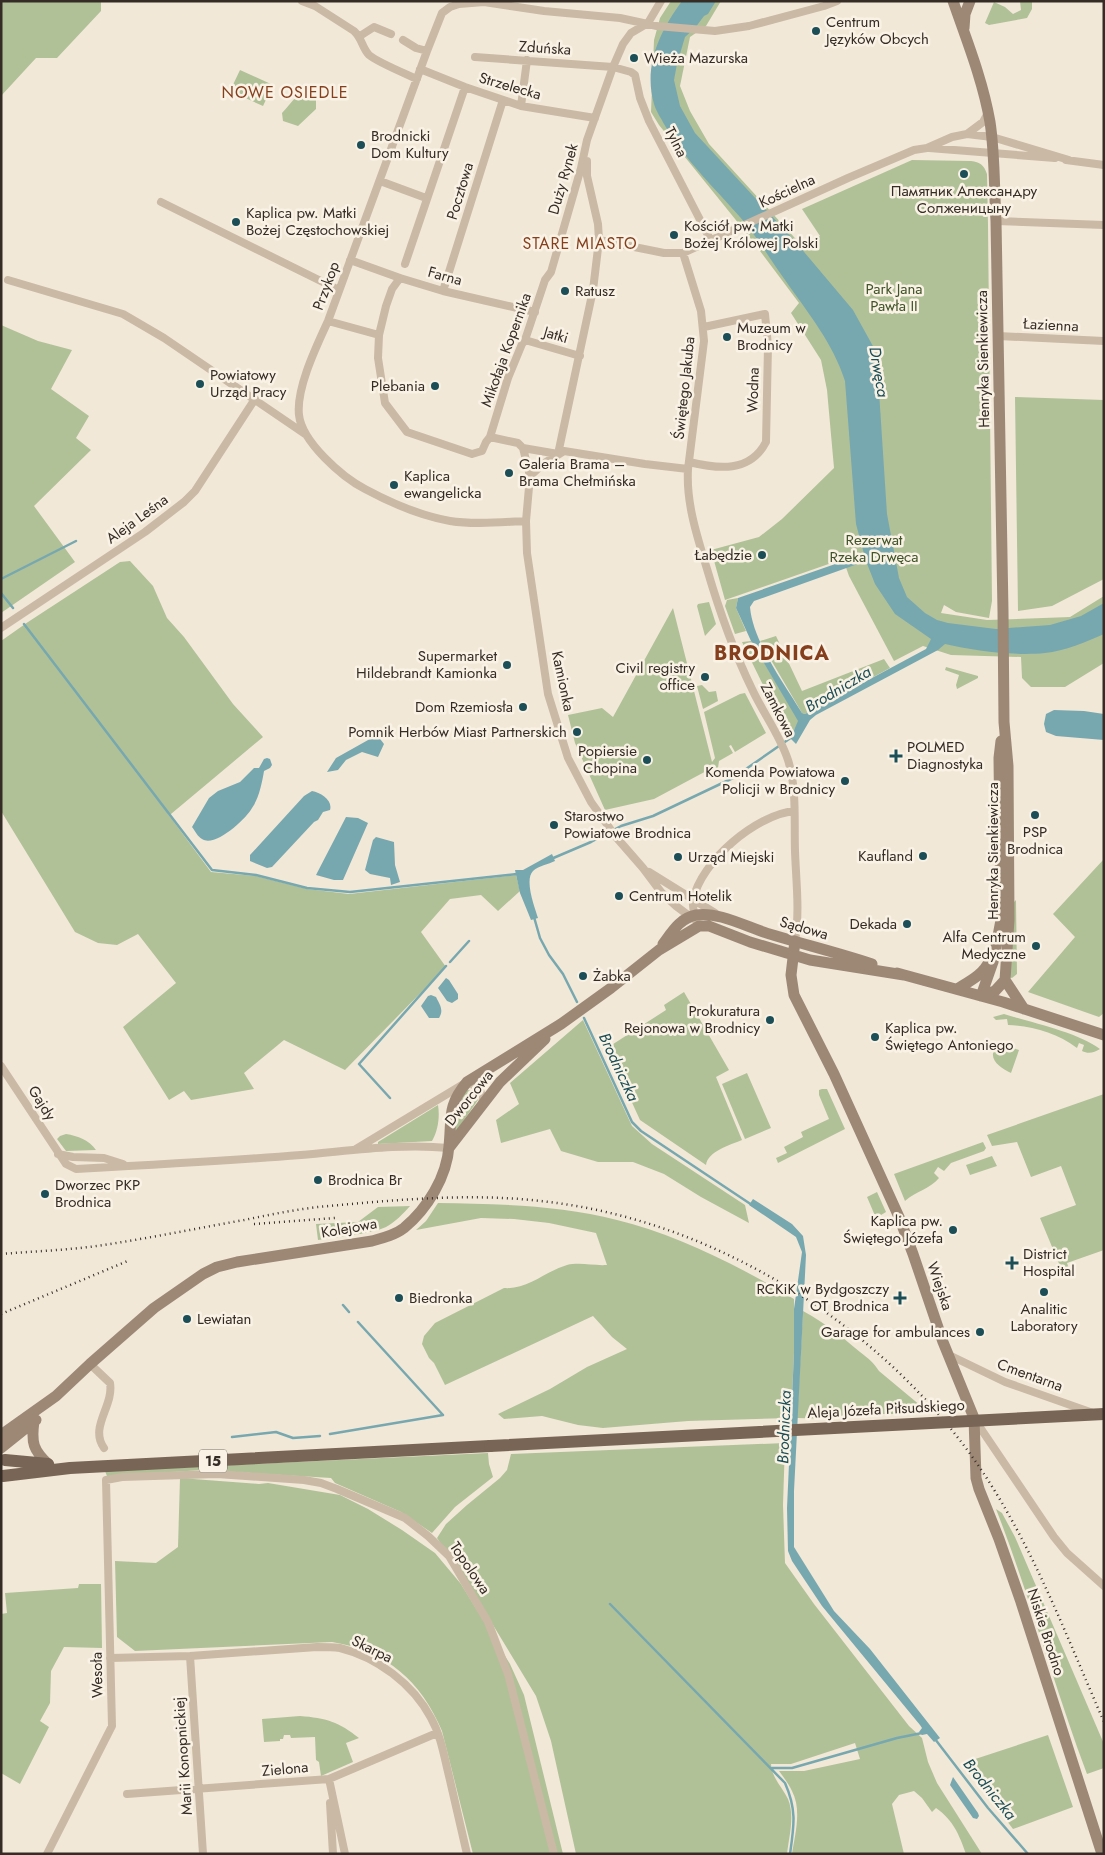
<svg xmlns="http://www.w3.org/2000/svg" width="1105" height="1855" font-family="Jost,sans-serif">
	<rect width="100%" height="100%" fill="#f2e8d8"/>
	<path fill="#b0c198" d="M1 1H101V11L57 58H36L1 96Z
		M671 1H721L706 26 690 37 680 86 690 111 709 144 804 248 820 236 802 209 912 160 971 161C980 162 984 165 987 174L988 225 992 601 989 618 956 612 944 605 941 613 987 620 1070 617 1104 596V663L1065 687H1031L1022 678 1021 657 951 655 923 646 894 661 849 576 843 559 725 600 711 550 759 537 782 519 834 468 827 390 821 360 791 313 799 303 748 235 659 125 651 112 654 40 660 18Z
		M1020 1H1032V9L1027 18 989 25 985 23 994 2 1005 7 1013 14 1021 10Z
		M240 70 273 85 263 106 230 91Z
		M310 86 316 91V109L298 126 283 121 282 113C287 108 291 102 296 97 300 93 306 91 310 86Z
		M1 325 38 341 72 350 51 389 89 416 76 438 91 450 34 506 75 562 1 613Z
		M1015 397 1104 400V579L1052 606 1018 611Z
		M130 561 153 586 167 618 184 637 233 704 263 737 171 814H168L211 872 256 876 307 889 349 894 516 875 520 891 498 911 481 895 450 899 421 932 446 967 345 1070 284 1040 244 1073 254 1089 191 1100 184 1091 169 1100 123 1027 176 983 138 934 117 945 98 943 75 932 1 811V641L28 622 120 562Z
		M738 598 736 608 746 631 735 634 725 606 727 600Z
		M709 602 716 624 705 636 697 606 698 604Z
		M673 608 712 762 715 758 704 712 740 694 745 693 766 733 735 752 731 745 729 746 733 753 719 761 718 768H712L654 799 605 810 575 743 568 715 602 708 613 717Z
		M776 636 802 691 884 659 890 668 805 714 802 713 760 641Z
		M751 641 799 721 794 730 788 736 742 642Z
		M946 667 978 676V678L957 689 956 685 959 675 945 670Z
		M702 685 709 692 716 691 718 701 703 709 697 686Z
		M1104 859V1013L1099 1017 1028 992 1075 937 1053 914Z
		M1016 900 1017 974 1012 978 1009 977 1013 903Z
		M684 992 729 1070 716 1077 742 1140C730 1145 708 1151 706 1165L640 1120 607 1048 666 1010 664 1005Z
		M1004 1014C1032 1023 1077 1032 1100 1049 1094 1053 1088 1054 1082 1051L1084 1045 1079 1043 1077 1048C1057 1033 1032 1026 1008 1025L1007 1019 996 1020 993 1017Z
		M583 1020 632 1126 652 1144 745 1205 749 1223 701 1197 664 1174 633 1162H598L561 1151 550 1129 501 1143 496 1120 519 1104 510 1083Z
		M999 1044H1002L1019 1050 1011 1073C1000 1068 984 1057 999 1044Z
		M747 1073 771 1128 745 1139 722 1084Z
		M822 1089H827L845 1129 778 1163 776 1158 787 1153 784 1147 803 1137 801 1132 829 1119 819 1095V1090Z
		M467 1090 475 1091 478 1096V1100L455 1133C456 1114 456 1105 467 1090Z
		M1104 1094V1250L1067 1263 1069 1269H1066L1060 1266 1040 1218 1076 1205 1061 1166 1031 1177 1017 1142 992 1146 987 1135Z
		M438 1105C440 1117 438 1131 432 1141L378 1144V1142Z
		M66 1134C78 1136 89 1140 96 1150L66 1151 57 1139 60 1136Z
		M983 1142 986 1148 984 1151 951 1163 944 1171 938 1167 934 1173 939 1178C930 1189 916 1191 905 1201L894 1174Z
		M992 1156 997 1166 970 1175 966 1165Z
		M877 1192 886 1212 876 1218 867 1197Z
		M438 1203C498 1204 559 1205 617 1220 676 1234 741 1267 794 1299V1353L791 1418 688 1421 603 1428 578 1425 542 1416 504 1419 498 1414 550 1389 587 1367 627 1349 612 1337 593 1316 445 1385 434 1363 429 1358 422 1344 424 1336 435 1323 504 1288C527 1290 546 1271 567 1265 580 1262 594 1266 607 1265L596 1233 549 1223 514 1219 481 1218 416 1230 426 1221Z
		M410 1206C403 1214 395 1222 386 1227 371 1234 336 1237 318 1240L316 1224 358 1222 378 1207Z
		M803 1311C825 1323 841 1336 860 1352 868 1358 874 1363 879 1371L921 1406 919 1410 908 1411 896 1414H878L833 1419 797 1418Z
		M785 1443 783 1505 785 1563 814 1604 909 1726 922 1738 928 1762 937 1783 982 1854H966C959 1834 953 1820 936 1808L932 1812 922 1798 914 1791 899 1795 892 1804 904 1854H792C795 1834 802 1810 792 1791 789 1784 784 1778 779 1771H804L860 1759 855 1743 791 1764H771C772 1778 782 1787 788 1799 795 1816 789 1836 787 1854H576L551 1741 536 1696 479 1602 437 1538 446 1524 467 1505 500 1478 507 1470 511 1454Z
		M488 1453 489 1464 493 1477 455 1507 432 1533 401 1512 335 1483 331 1478 203 1470 107 1476 105 1471Z
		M180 1478 259 1484 268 1483 340 1495 368 1509 402 1530 435 1553 461 1584 510 1664 524 1695 563 1854H473L442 1731C421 1681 387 1651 332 1642L135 1651 117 1637 115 1561 156 1563 178 1547Z
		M996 1509 1002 1513 1015 1537 1104 1744V1768L1087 1774C1054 1686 1030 1596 996 1509Z
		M79 1584H101L102 1648 64 1647 51 1671 50 1703 40 1721 49 1727 20 1784 1 1773V1614L7 1613 5 1593 78 1588Z
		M300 1716C326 1718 339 1722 359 1738L346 1743 353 1762 321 1776 319 1762 316 1760 315 1737 291 1738 290 1735H284L283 1739H280V1741L264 1742 262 1719Z
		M1048 1735 1073 1807 1013 1829 963 1763Z"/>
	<path fill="#77a8af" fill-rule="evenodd" d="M682 1H716L708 14 704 16 695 28 685 37 677 64 674 80 680 106 695 133 794 240 853 310 874 348 878 376 887 514 899 578 907 597 925 613 937 620 948 623 996 629 1050 625 1081 616 1104 603V634C1086 642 1065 651 1045 653 1016 656 974 651 945 644L938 650 816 715 810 720 796 744 788 736 794 730 798 721 751 641 736 608 738 598 864 554 856 524 845 381C833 343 808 313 785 280 772 262 760 242 746 224 718 191 686 162 664 124 661 118 656 111 654 104 643 66 660 31 682 1ZM866 561 875 584 895 614 931 639 926 649 805 714 802 713C784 683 753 642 750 607L754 601Z
		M1054 710 1084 711 1104 714V740L1056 736 1046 732 1044 724 1046 714Z
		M377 735 384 744 378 757 362 752 346 760 338 770 327 772 336 758Z
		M267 758 270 759 272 765 270 768 264 771C262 783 259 798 252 808 246 819 215 848 202 839 198 837 195 831 192 827L209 798 218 791 240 782 254 768H259L264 759Z
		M312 791C321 793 333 800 330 810L323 812 318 820 314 822 272 867 267 868 250 861V855L304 796Z
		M346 817 358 818 368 823 343 880H334L316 875Z
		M376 837 394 842 395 865 400 882 391 885 390 878 370 874 365 870 373 840Z
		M552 854 555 861C549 864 538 866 533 871 524 880 535 908 538 918L531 920 520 893 515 870H523Z
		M446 978 449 980 458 994V999L452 1003 447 1001 438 988Z
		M431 995 436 997C440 1005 444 1010 439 1018H429L421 1006 428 996Z
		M753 1199 792 1224 803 1236 806 1255 794 1491V1547L834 1611 870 1649 940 1738 934 1742 927 1734 922 1735 919 1732 922 1728 920 1725 822 1606 792 1561 788 1551 787 1508 794 1353V1309L802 1252 796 1237 749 1205Z
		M953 1777 978 1813 979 1816 977 1819 973 1818 950 1785Z"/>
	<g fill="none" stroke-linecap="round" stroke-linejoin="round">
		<path stroke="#77a8af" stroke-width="2.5" d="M1 579 76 541
			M1 593 13 608
			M24 624 212 870 256 875 307 888 350 892 517 874
			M551 859 591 842 621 826 653 816 733 778 792 737
			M534 917 540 938 549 955 563 974 577 1002
			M450 962 469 941
			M584 1018 632 1122 641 1131 752 1205
			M390 1098 359 1064 446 966
			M343 1305 349 1312
			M358 1322 443 1415
			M330 1434 443 1415
			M232 1437 276 1432 293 1438 320 1436
			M610 1604 785 1783C797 1810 794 1826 790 1854
			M935 1739 988 1808 1028 1854
			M772 1768H792L897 1738 922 1733"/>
		<path stroke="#cab9a4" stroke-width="8" d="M302 1 315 6 354 31C362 38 362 48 369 55 379 63 404 73 417 79
			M648 23 661 1
			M360 36 374 27 391 34
			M403 40 416 48 427 51
			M475 57 613 67 631 72 635 75 640 98 649 121 711 241
			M420 69 465 87 521 106 595 118
			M521 106 527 60
			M967 134 983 122 988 113
			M929 148 1055 158
			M1066 160 1104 165
			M380 181 426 198
			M161 202 339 290
			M996 221 1104 225
			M599 240 664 253H683L848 178 914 150 927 148 952 137 967 134 992 137 1069 160
			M683 253 701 311 704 341 688 469C686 503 697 536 707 569 719 610 733 650 752 689 763 713 780 735 788 760 797 788 794 821 795 851 796 881 800 911 795 941
			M350 260 400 278 443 291 535 312
			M405 264 465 87
			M400 278 392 289 386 306 379 335 378 358 385 403 407 432 472 454 482 451 486 442 490 437 508 378 522 344 525 340 545 280 551 272 581 168 587 140 613 67 623 44 631 33 648 23
			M8 280 123 314 164 338 305 434
			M443 291 503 100
			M328 321 379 335
			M998 336 1104 341
			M525 340 580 356
			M490 437 518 443 523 448 558 454
			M523 448 530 476 526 521 527 553 548 694 568 758 591 802 616 837 643 868 661 892 676 906 692 918
			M558 454 593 290 599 240 598 224 587 176V161
			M689 462C718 469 750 473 766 442L768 346 765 314 704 327
			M530 476 543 464 564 451 645 464 688 469
			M526 521C502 522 475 525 450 521 422 516 391 503 365 489 342 477 302 442 299 415 296 388 317 345 328 321L427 51 442 13 450 7 459 4 484 2 544 11 620 18 657 26 715 31 749 26 824 6 837 1
			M1 628 145 532 184 502 195 491 255 399
			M649 872 715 913
			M694 919C695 913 692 906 693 900 701 861 756 815 794 811
			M1 1066 66 1164 76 1169C151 1165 226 1161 301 1155 350 1151 400 1143 449 1148
			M356 1149 467 1082 479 1088 483 1098 482 1104
			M58 1154 73 1157 104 1158 123 1164
			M949 1355 1005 1382 1093 1413
			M90 1364 110 1383C114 1406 89 1427 104 1448
			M975 1420 1054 1537 1067 1553 1104 1586
			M190 1656 203 1854
			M110 1658 190 1656 317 1647C324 1647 332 1647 340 1648 377 1657 413 1684 431 1718 441 1736 444 1756 449 1776 455 1802 461 1828 467 1854
			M329 1779 345 1854
			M127 1794 329 1779 437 1733
			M330 1803 333 1854
			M47 1854 112 1726 106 1480 122 1477 217 1474 304 1480 321 1483 337 1489 405 1518 428 1536 449 1556 488 1622 508 1674 554 1854"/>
		<path stroke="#9d8876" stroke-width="11" d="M953 1C967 41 983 81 990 122 995 155 994 188 996 221L1003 611 1004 722 1008 766 1009 920 1005 980 995 991 981 996
			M964 28 965 14 970 1
			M795 941 791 975 794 995 834 1074 899 1217 913 1254 943 1342 974 1418 976 1478 979 1489 999 1539 1021 1602 1102 1854
			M663 944C672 932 680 918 696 915 720 911 750 929 773 935 806 945 839 953 872 964
			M897 973 1003 1002 1104 1035
			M1005 980 1024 1009
			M957 989C970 981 983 975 990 960
			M981 996 993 962 1001 920 999 758 1001 741
			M449 1148 500 1082 545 1039
			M34 1421C31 1443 33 1450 49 1465
			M1 1435 56 1396 90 1364 154 1308 203 1274 217 1267 237 1262 372 1241C383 1238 395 1235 404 1228 427 1209 447 1177 449 1146 452 1117 447 1106 467 1082L561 1024 611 988 659 950 699 926H709L750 942 810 960 904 975
			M1 1448 36 1420"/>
		<path stroke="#786556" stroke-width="12" d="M5 1460 48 1464
			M3 1476 70 1468 490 1446"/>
		<path stroke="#352c26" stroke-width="2.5" stroke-dasharray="1 4" stroke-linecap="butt" d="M254 1224 335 1218
			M1 1254C37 1251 74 1250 110 1244 155 1237 199 1228 244 1220 268 1215 293 1210 318 1207 394 1200 473 1192 549 1202 717 1222 882 1326 978 1465 1032 1544 1066 1635 1104 1722
			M1 1314 130 1260"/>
		<path stroke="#786556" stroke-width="12" d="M490 1446 1104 1414"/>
	</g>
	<g fill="#1b4e57" stroke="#f9f2e5" stroke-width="2">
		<circle cx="816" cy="31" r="5"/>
		<circle cx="634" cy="58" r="5"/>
		<circle cx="361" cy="145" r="5"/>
		<circle cx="964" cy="174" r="5"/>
		<circle cx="236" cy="222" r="5"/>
		<circle cx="674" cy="235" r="5"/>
		<circle cx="565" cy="291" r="5"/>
		<circle cx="727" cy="337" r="5"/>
		<circle cx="200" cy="384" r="5"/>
		<circle cx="435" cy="386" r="5"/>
		<circle cx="509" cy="473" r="5"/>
		<circle cx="394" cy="485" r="5"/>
		<circle cx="762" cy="555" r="5"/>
		<circle cx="507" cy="665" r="5"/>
		<circle cx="705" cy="677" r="5"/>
		<circle cx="523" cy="707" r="5"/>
		<circle cx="577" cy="732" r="5"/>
		<path d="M893.5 748.5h5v5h5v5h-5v5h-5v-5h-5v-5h5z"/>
		<circle cx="647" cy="760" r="5"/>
		<circle cx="845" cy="781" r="5"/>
		<circle cx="1035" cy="815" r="5"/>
		<circle cx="554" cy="825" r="5"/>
		<circle cx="923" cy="856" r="5"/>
		<circle cx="678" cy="857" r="5"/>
		<circle cx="619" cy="896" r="5"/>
		<circle cx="907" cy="924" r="5"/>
		<circle cx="1036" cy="946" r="5"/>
		<circle cx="583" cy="976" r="5"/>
		<circle cx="770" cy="1020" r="5"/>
		<circle cx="875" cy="1037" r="5"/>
		<circle cx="318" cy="1180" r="5"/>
		<circle cx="45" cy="1194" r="5"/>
		<circle cx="953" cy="1230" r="5"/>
		<path d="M1009.5 1255.5h5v5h5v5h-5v5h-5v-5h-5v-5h5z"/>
		<circle cx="1044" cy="1292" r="5"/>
		<circle cx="399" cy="1298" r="5"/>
		<path d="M897.5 1290.5h5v5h5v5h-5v5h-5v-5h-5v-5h5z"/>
		<circle cx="187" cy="1319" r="5"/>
		<circle cx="980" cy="1332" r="5"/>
	</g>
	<g text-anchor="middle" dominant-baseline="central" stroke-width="5" stroke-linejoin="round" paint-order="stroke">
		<rect fill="#f9f2e5" stroke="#70675f" stroke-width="1" x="199" y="1449.5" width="28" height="23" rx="4"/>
		<g font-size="14" font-weight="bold" fill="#352c26">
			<text x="213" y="1461">15</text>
		</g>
		<g font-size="15" fill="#352c26" stroke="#f9f2e5" text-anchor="start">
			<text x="826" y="22">Centrum<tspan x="826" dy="17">Języków Obcych</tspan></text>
			<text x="644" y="58">Wieża Mazurska</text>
			<text x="371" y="136">Brodnicki<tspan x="371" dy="17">Dom Kultury</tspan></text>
			<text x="964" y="191" text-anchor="middle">Памятник Александру<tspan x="964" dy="17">Солженицыну</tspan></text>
			<text x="246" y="213">Kaplica pw. Matki<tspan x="246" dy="17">Bożej Częstochowskiej</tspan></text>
			<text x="684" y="226">Kościół pw. Matki<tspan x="684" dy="17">Bożej Królowej Polski</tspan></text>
			<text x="575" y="291">Ratusz</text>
			<text x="737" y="328">Muzeum w<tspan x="737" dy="17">Brodnicy</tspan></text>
			<text x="210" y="375">Powiatowy<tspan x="210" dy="17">Urząd Pracy</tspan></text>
			<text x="425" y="386" text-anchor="end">Plebania</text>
			<text x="519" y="464">Galeria Brama –<tspan x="519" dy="17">Brama Chełmińska</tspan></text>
			<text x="404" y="476">Kaplica<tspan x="404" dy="17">ewangelicka</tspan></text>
			<text x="752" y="555" text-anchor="end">Łabędzie</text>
			<text x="497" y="656" text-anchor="end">Supermarket<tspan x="497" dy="17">Hildebrandt Kamionka</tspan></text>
			<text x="695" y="668" text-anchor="end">Civil registry<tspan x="695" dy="17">office</tspan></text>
			<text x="513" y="707" text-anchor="end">Dom Rzemiosła</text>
			<text x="567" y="732" text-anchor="end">Pomnik Herbów Miast Partnerskich</text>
			<text x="907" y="747">POLMED<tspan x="907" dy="17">Diagnostyka</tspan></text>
			<text x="637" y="751" text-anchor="end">Popiersie<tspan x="637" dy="17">Chopina</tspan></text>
			<text x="835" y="772" text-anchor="end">Komenda Powiatowa<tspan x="835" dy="17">Policji w Brodnicy</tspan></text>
			<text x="564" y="816">Starostwo<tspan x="564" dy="17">Powiatowe Brodnica</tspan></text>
			<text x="1035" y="832" text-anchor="middle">PSP<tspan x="1035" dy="17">Brodnica</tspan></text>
			<text x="913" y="856" text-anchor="end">Kaufland</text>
			<text x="688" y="857">Urząd Miejski</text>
			<text x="629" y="896">Centrum Hotelik</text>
			<text x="897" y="924" text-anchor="end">Dekada</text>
			<text x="1026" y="937" text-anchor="end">Alfa Centrum<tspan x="1026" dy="17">Medyczne</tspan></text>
			<text x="593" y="976">Żabka</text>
			<text x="760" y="1011" text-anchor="end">Prokuratura<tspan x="760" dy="17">Rejonowa w Brodnicy</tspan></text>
			<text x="885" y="1028">Kaplica pw.<tspan x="885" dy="17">Świętego Antoniego</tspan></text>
			<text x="328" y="1180">Brodnica Br</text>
			<text x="55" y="1185">Dworzec PKP<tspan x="55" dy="17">Brodnica</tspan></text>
			<text x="943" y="1221" text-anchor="end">Kaplica pw.<tspan x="943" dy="17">Świętego Józefa</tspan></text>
			<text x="1023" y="1254">District<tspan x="1023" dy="17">Hospital</tspan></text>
			<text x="889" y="1289" text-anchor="end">RCKiK w Bydgoszczy<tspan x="889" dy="17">OT Brodnica</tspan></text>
			<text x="409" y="1298">Biedronka</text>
			<text x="1044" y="1309" text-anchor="middle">Analitic<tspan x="1044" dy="17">Laboratory</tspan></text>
			<text x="197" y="1319">Lewiatan</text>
			<text x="970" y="1332" text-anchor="end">Garage for ambulances</text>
		</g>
		<g font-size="15" fill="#352c26" stroke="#f9f2e5">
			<text transform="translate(545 48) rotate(4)">Zduńska</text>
			<text transform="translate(510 86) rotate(16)">Strzelecka</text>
			<text transform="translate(676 142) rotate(63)">Tylna</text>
			<text transform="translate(563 179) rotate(-74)">Duży Rynek</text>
			<text transform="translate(460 191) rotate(-73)">Pocztowa</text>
			<text transform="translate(787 191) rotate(-25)">Kościelna</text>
			<text transform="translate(445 276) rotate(15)">Farna</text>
			<text transform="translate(326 286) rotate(-70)">Przykop</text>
			<text transform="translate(1051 325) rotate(3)">Łazienna</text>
			<text transform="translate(556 335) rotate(16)">Jatki</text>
			<text transform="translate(506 350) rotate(-70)">Mikołaja Kopernika</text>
			<text transform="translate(983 359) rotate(-91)">Henryka Sienkiewicza</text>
			<text transform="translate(684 388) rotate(-84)">Świętego Jakuba</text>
			<text transform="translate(753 390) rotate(-88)">Wodna</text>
			<text transform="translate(137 519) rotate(-36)">Aleja Leśna</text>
			<text transform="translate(563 681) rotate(78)">Kamionka</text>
			<text transform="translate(778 710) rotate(63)">Zamkowa</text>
			<text transform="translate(993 851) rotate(-90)">Henryka Sienkiewicza</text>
			<text transform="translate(804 928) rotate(16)">Sądowa</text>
			<text transform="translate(469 1098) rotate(-51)">Dworcowa</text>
			<text transform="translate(42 1103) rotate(58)">Gajdy</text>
			<text transform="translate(349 1228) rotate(-10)">Kolejowa</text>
			<text transform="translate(940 1286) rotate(71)">Wiejska</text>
			<text transform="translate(1030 1375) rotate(20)">Cmentarna</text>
			<text transform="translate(886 1409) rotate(-3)">Aleja Józefa Piłsudskiego</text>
			<text transform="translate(470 1568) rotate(56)">Topolowa</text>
			<text transform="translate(1046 1632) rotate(72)">Niskie Brodno</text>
			<text transform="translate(372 1649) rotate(26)">Skarpa</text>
			<text transform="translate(97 1675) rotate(-91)">Wesoła</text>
			<text transform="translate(183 1756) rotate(-94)">Marii Konopnickiej</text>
			<text transform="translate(285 1769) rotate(-5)">Zielona</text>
		</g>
		<g font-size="15" fill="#405429" stroke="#f9f2e5">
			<text x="894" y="289">Park Jana<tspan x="894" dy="17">Pawła II</tspan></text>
			<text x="874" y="540">Rezerwat<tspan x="874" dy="17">Rzeka Drwęca</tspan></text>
		</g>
		<g font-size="16" letter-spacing="1" fill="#863f1d" stroke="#f9f2e5">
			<text x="285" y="92">NOWE OSIEDLE</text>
			<text x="580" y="243">STARE MIASTO</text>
		</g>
		<g font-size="16" font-style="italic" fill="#1b4e57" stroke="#f9f2e5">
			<text transform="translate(879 372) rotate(80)">Drwęca</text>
			<text transform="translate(838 689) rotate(-31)">Brodniczka</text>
			<text transform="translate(619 1067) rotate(65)">Brodniczka</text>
			<text transform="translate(784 1427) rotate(-88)">Brodniczka</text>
			<text transform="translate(990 1789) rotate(51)">Brodniczka</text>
		</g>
		<g font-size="20" font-weight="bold" letter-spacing="1" fill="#863f1d" stroke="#f9f2e5">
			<text x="772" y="653">BRODNICA</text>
		</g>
	</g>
	<rect width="1105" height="1855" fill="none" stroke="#352c26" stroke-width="5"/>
</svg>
